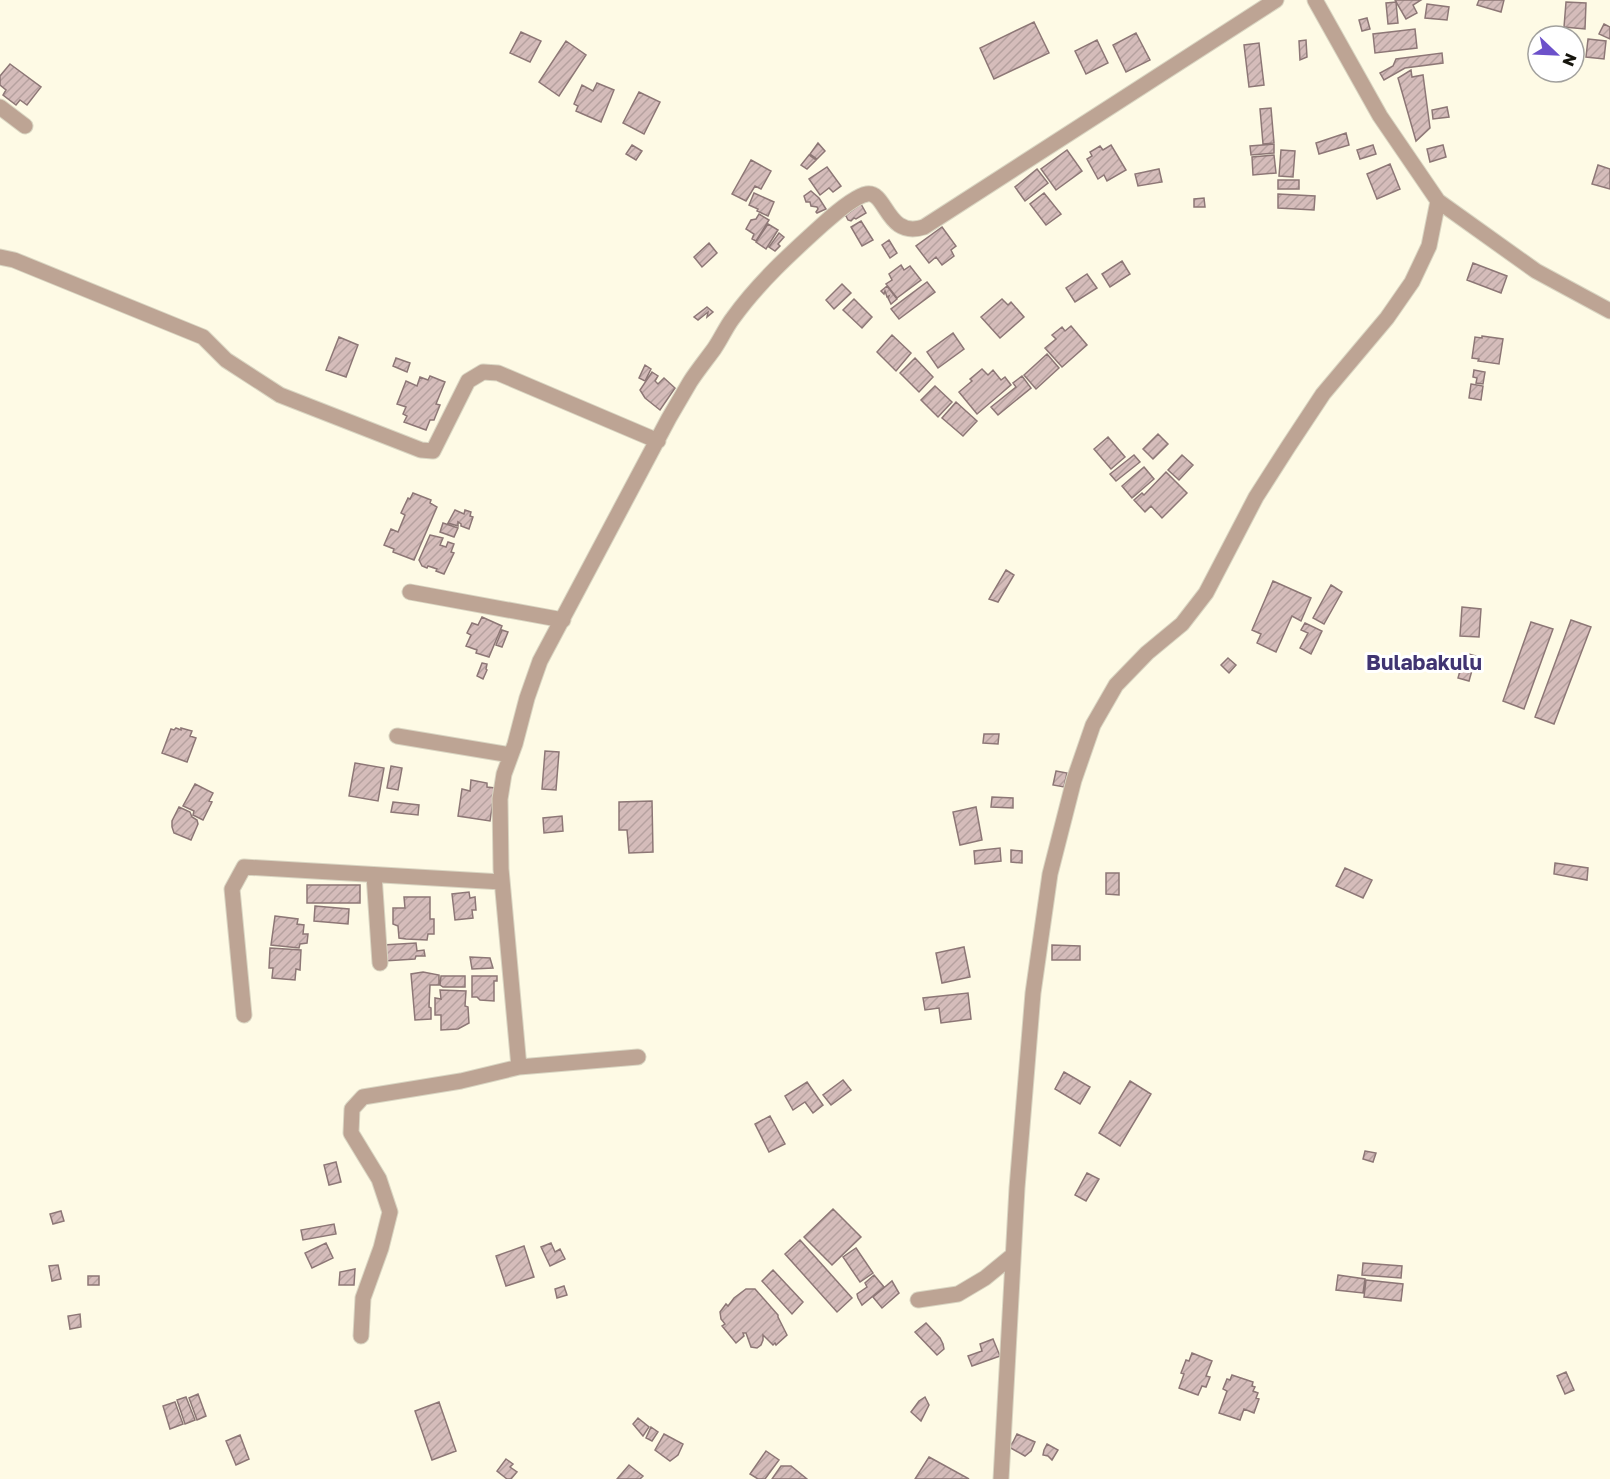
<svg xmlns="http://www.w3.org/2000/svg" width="1610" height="1479" font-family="'Golos Text',sans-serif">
	<defs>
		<pattern id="building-hatch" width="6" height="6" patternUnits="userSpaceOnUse" patternTransform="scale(1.5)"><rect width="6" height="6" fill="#d5bcba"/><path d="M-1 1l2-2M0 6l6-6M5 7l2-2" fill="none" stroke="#b6a19f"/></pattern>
	</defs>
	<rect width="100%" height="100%" fill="#fefae5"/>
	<path fill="url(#building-hatch)" stroke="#8d7776" stroke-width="1.5" d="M1395 0H1421L1413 5 1417 13 1406 19Z
		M1479 0H1504L1501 12 1477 5Z
		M1396 2 1398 23 1388 24 1386 3Z
		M1566 2 1586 3 1585 29 1564 27Z
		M1427 4 1449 7 1447 20 1425 18Z
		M1367 18 1370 29 1362 31 1359 20Z
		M1034 22 1049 53 994 79 980 48Z
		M1604 24 1610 27V39L1599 34Z
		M1415 29 1417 48 1375 53 1373 34Z
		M521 32 541 41 530 62 510 53Z
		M1136 33 1150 60 1126 72 1113 45Z
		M1588 39 1606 41 1604 59 1586 57Z
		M1097 40 1108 63 1086 74 1075 51Z
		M1306 40 1307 57 1300 60 1299 41Z
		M566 41 586 55 559 96 539 82Z
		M1259 43 1264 85 1249 87 1244 45Z
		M1442 53 1443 63 1405 68 1384 80 1380 73 1393 66 1396 59Z
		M10 64 41 87 27 105 20 100 16 105 3 95 6 90 0 85V76Z
		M1411 70 1412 77 1423 75 1430 128 1416 141 1398 78Z
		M597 83 614 90 601 122 576 111 578 106 574 104 582 85 593 91Z
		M639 92 660 102 644 134 623 123Z
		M1447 107 1449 117 1433 119 1432 110Z
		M1271 108 1274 143 1263 144 1260 109Z
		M1346 133 1349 145 1319 154 1316 143Z
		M818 143 825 151 817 159 810 154Z
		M1274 144V153L1251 155 1250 146Z
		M632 145 642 151 636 160 626 154Z
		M1111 145 1126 170 1107 181 1104 175 1098 179 1087 159 1092 156 1090 152 1100 146 1103 150Z
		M1373 145 1376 154 1360 159 1357 150Z
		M1443 145 1446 157 1430 162 1427 149Z
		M1067 150 1082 171 1056 190 1041 169Z
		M1281 150 1295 151 1293 177 1279 176Z
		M809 155 816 160 807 169 801 165Z
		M1274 155 1276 173 1253 175 1252 157Z
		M751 160 771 171 761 189 755 186 746 201 732 194Z
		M1390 164 1400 189 1377 199 1367 174Z
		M1598 165 1610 169V189L1592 184Z
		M827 167 841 186 833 192 829 188 820 195 809 179Z
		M1037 169 1048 183 1025 201 1015 187Z
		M1159 169 1162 182 1138 186 1135 174Z
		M1278 180H1299V189H1278Z
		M811 191 819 198 826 209 817 213 816 212 818 209 817 207 811 206 810 202H806L804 196Z
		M754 193 774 202 768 216 757 211 758 209 749 205Z
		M1044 193 1061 214 1046 225 1030 204Z
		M1278 194 1315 196 1314 210 1278 208Z
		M1204 198 1205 207H1194V199Z
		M861 204 866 213 856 219 854 218 851 221 848 220 846 216 840 213 849 209 850 212Z
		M759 214 769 220 756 241 752 239 754 234 746 229 751 220 756 219Z
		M861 221 873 240 862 246 851 227Z
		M768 224 778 230 766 249 756 242Z
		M942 227 956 246 951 250 954 256 942 265 936 257 929 263 916 246Z
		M779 233 784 237 778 244 780 246 775 251 769 247Z
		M889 240 897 253 890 258 882 245Z
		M709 243 717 253 702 267 694 257Z
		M1122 261 1130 274 1110 287 1102 274Z
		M1473 263 1507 276 1501 293 1467 280Z
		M901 265 904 270 910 266 921 280 897 298 886 284 892 280 889 274Z
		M1087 274 1097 288 1075 302 1066 288Z
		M927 282 935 292 899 319 891 309Z
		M842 284 851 293 834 309 826 300Z
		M887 286 897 299 891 304 888 298 889 296 887 297 885 291 884 294 881 291Z
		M854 299 872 317 862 328 843 310Z
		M1002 299 1008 305 1011 302 1024 317 1000 338 981 317Z
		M707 307 713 312 707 317 708 312 698 320 694 317Z
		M1071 326 1087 345 1062 367 1045 348 1056 339 1052 335 1062 327 1065 331Z
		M953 333 964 349 938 368 927 352Z
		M892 335 911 353 896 371 877 352Z
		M1482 336 1503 339 1499 364 1478 361 1479 359 1472 358 1475 337 1482 338Z
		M339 337 358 345 346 377 326 370Z
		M1047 354 1059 368 1036 389 1024 375Z
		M396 358 410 363 407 372 393 366Z
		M915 358 933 377 919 392 900 373Z
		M645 365 651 369 645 381 639 378Z
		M982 369 988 375 993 370 1001 380 1005 377 1011 385 977 414 959 392 972 381 970 379Z
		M1474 370 1485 372 1483 384 1476 383 1477 378 1473 377Z
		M652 372 658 376 655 381 658 384 664 378 675 388 660 410 645 398 640 390Z
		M430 376 445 382 436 404 440 405 434 420H430L426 430 404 422 407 416 403 414 406 407 397 404 406 381 417 386 420 377 428 380Z
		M1022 376 1031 388 998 415 991 407 1016 387 1013 383Z
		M1471 384 1483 386 1481 400 1469 398Z
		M935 386 952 402 938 417 921 400Z
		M956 402 977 421 963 436 942 418Z
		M1158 434 1168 444 1153 459 1143 449Z
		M1108 437 1125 457 1111 469 1094 449Z
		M1134 455 1140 462 1116 481 1110 474Z
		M1182 455 1193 465 1179 480 1168 470Z
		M1144 467 1154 479 1132 498 1122 486Z
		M1166 472 1187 493 1162 518 1151 506 1145 512 1134 500 1142 493 1144 495Z
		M413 493 431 500 430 503 437 507 414 560 393 552 394 549 384 545 391 529 398 532 405 515 401 513 408 498 410 499Z
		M455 510 464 514 465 510 471 512 470 516 473 517 469 529 461 526V524L458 522V526L448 523Z
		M443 523 458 528 454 537 440 532Z
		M430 535 443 538 440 545 446 547 448 542 454 544 451 552 454 553 444 574 436 571 437 569 428 566 427 568 422 566 419 560Z
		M1006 570 1014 575 998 602 989 599Z
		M1273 581 1311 598 1301 621 1292 616 1276 652 1257 643 1261 634 1252 630Z
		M1331 585 1342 592 1324 624 1313 618Z
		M1462 607 1481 609 1479 637 1460 636Z
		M482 617 502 626 489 657 476 653 477 650 466 646 471 635 467 633 472 623 478 625Z
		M1571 620 1591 627 1554 724 1535 717Z
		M1531 622 1553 629 1524 709 1503 701Z
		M1305 623 1322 631 1311 654 1300 648 1308 633 1301 630Z
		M502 630 508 632 502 647 496 645Z
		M1465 653 1476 656 1469 681 1458 678Z
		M1228 658 1236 665 1229 673 1221 665Z
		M482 663 487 664 486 669 487 670 483 679 477 676Z
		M176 728 181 730V728L192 731 190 736 196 738 187 762 162 753 171 729 174 730Z
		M984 734H999L998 744 983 743Z
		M545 751 559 752 556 790 542 789Z
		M355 763 384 768 378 801 349 796Z
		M391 766 402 768 398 790 387 788Z
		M1056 771 1067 773 1064 787 1053 785Z
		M471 780 487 783V787L495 788 490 821 458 816 462 789 470 791Z
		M195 784 213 793 209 801 212 802 203 820 193 815 194 811 183 806Z
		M992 797 1013 798V808L991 807Z
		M652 801 653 852 629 853 627 830H619V802Z
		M393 802 419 805 418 815 391 812Z
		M179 807 190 812 192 817 197 820 198 824 191 840 174 833 172 827V821Z
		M976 807 982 840 960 845 953 812Z
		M562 816 563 831 544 833 543 818Z
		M1000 848 1001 861 975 864 974 851Z
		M1011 850 1022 851V863L1011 862Z
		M1555 863 1588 868 1587 880 1554 874Z
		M1345 868 1372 880 1363 898 1336 886Z
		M1106 873H1119V895L1106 894Z
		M307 885H360V903H307Z
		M469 892 470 898 475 897 476 910H472L473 918 455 920 452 894Z
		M404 897H430V919H434V934H428L427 940 406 939 399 938 398 926 393 924V908H405Z
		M315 906 349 909 348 924 314 921Z
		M275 916 298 919 297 924 304 925 303 934H308L307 943 300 944 299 948 271 945Z
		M416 943 417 951 424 950 425 956H416L415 959 384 961 383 945Z
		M1052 945 1080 946V960H1052Z
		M964 947 970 977 942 983 936 953Z
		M270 948 301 950 300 970 296 969 295 980 272 978 273 968H269Z
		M470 957 490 958 493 968 472 969Z
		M423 972 439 975V985H430L429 1007 431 1008V1019L415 1020 411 974Z
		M441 976H465V987H443L440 985Z
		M472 976H497V981H494V1001L480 1000 477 997H472Z
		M440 990 466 991 465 1006 468 1007 469 1023 458 1029 441 1030V1015H435V998L441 999Z
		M968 993 971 1019 941 1023 939 1008 925 1010 923 998Z
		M1064 1072 1090 1087 1080 1104 1055 1089Z
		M843 1080 851 1090 831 1105 823 1095Z
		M1130 1081 1151 1094 1120 1146 1099 1133Z
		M807 1082 823 1105 813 1113 805 1102 793 1110 785 1096Z
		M770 1116 785 1144 769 1152 755 1124Z
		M1365 1151 1376 1153 1373 1162 1363 1159Z
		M336 1162 341 1182 329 1185 324 1165Z
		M1087 1173 1099 1179 1086 1201 1075 1195Z
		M833 1209 861 1237 832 1265 804 1237Z
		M61 1211 64 1221 53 1224 50 1214Z
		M334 1224 336 1234 303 1240 301 1230Z
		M800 1240 852 1298 837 1312 785 1254Z
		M326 1243 333 1258 312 1268 305 1253Z
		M551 1243 555 1252 560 1249 565 1259 550 1266 541 1247Z
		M524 1246 534 1277 506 1286 496 1256Z
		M856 1248 873 1273 860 1282 843 1257Z
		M1363 1263 1402 1266 1401 1278 1362 1275Z
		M58 1265 61 1279 52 1281 49 1266Z
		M355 1269 354 1285H339L340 1272Z
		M773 1270 803 1302 792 1314 762 1281Z
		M874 1275 884 1287 862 1305 858 1298 857 1294 867 1287 865 1283Z
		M1338 1275 1365 1279 1363 1293 1336 1290Z
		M88 1276H99V1285H88Z
		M1366 1280 1403 1284 1401 1301 1364 1297Z
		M892 1281 899 1293 882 1308 873 1297Z
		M564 1286 567 1295 557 1298 555 1289Z
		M746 1289H755L778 1315V1317L787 1335 776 1345 775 1343 773 1345 763 1335V1340L761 1345 757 1348 751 1347 746 1333H743L744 1336 736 1343 722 1326 725 1324 721 1319 720 1312 726 1304 728 1306 734 1298Z
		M80 1314 81 1327 70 1329 68 1316Z
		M926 1323 940 1338 943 1344 944 1349 937 1355 915 1332Z
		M993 1339 1000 1356 972 1366 968 1356 982 1351 980 1344Z
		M1192 1353 1212 1361 1206 1376 1210 1377 1206 1387 1202 1386 1198 1395 1179 1388 1184 1374 1181 1373 1186 1360 1189 1361Z
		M1566 1372 1574 1390 1565 1394 1557 1376Z
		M1232 1375 1253 1382 1252 1386 1255 1387 1253 1391 1258 1393 1256 1398 1259 1399 1254 1413 1244 1409 1240 1420 1219 1413 1227 1391 1223 1389 1227 1379 1230 1380Z
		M198 1394 206 1416 197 1420 189 1398Z
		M186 1397 195 1420 185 1424 177 1400Z
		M925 1397 929 1405 921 1421 911 1412 919 1401Z
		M175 1402 183 1424 170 1429 163 1406Z
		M439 1402 456 1451 432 1460 415 1411Z
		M638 1418 649 1427 643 1436 633 1424Z
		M651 1427 658 1432 652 1441 646 1438Z
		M664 1434 683 1444 678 1455 670 1461 655 1450Z
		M1017 1434 1035 1442 1031 1451 1025 1456 1009 1447 1013 1442Z
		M240 1435 249 1459 236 1465 226 1441Z
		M1047 1444 1058 1450 1052 1460 1048 1456 1043 1455 1044 1450Z
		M766 1451 779 1460 765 1479H758L750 1474Z
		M929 1457 969 1479H915Z
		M506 1459 513 1464 510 1467 517 1472 511 1479H507L497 1471Z
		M629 1465 643 1476 640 1479H617Z
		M781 1466H791L807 1479H772Z"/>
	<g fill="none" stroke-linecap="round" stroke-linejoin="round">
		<g stroke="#d9d5c2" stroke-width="17">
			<path id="minor" d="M1315 0 1380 116 1438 201 1536 271 1610 311
				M0 107 25 126
				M0 257 14 260 203 337 226 360 280 395 421 450 433 451 468 381 483 372 498 373 658 441
				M410 592 563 620
				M397 736 511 755
				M374 875 380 963
				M244 1015 232 889 244 867 502 882
				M519 1067 501 869 500 799 504 774 515 744 527 698 540 661 669 418C676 406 683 394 690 382 697 371 706 360 714 349 721 339 726 327 733 318 758 283 791 253 822 225 832 216 855 196 867 194 887 191 886 239 924 227L1276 0
				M918 1300 958 1294 985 1278 1013 1255
				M361 1336 363 1298 381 1248 390 1212 379 1179 351 1133 352 1109 363 1097 461 1081 519 1067 638 1057
				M1001 1479 1017 1188 1033 993 1050 874 1074 780 1093 725 1116 685 1147 653 1182 624 1206 593 1256 497 1288 447 1323 394 1387 318 1412 282 1429 246 1438 201"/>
		</g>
		<use href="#minor" stroke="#bda494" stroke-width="15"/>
	</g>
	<g text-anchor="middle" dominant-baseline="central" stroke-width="6" stroke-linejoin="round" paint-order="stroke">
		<g font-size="21" font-weight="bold" fill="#403471" stroke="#fff">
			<text x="1424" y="662">Bulabakulu</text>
		</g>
	</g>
	<g transform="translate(1556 54) rotate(113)"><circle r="28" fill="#ffffff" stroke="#a2a19e" stroke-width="1.5"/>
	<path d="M0-4.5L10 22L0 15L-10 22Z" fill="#6c51ca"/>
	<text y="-9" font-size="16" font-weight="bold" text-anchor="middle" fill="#16150d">N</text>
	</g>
</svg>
